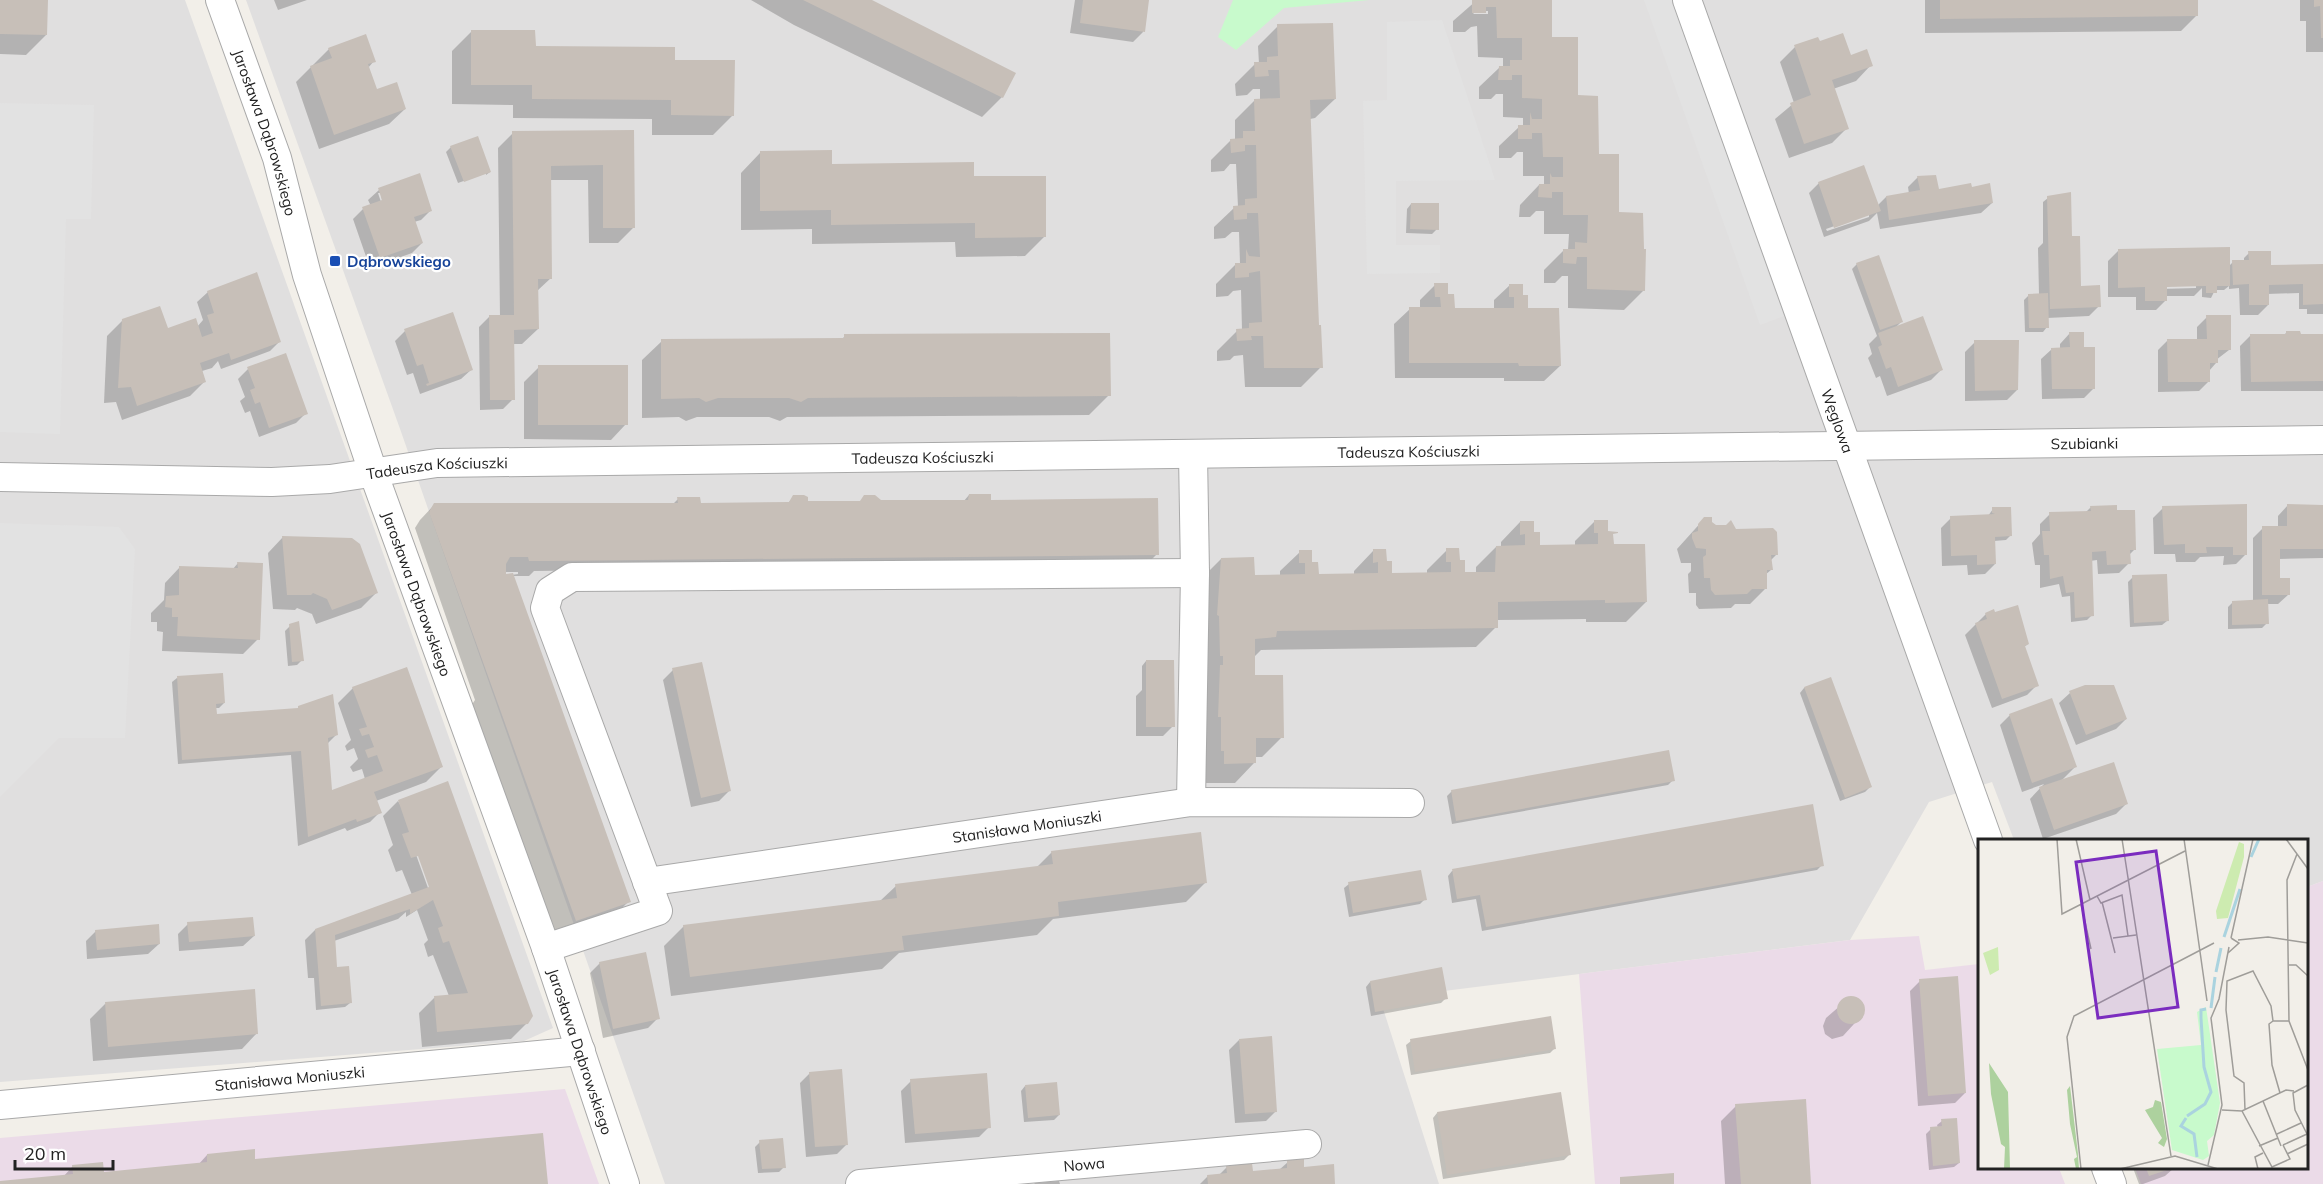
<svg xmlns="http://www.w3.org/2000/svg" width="2323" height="1184" font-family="Mulish,sans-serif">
	<rect width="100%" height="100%" fill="#f2efe9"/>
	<path fill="#e0dfdf" d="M0 0H185L553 1028 524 1041 0 1082Z
		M246 0H2323V881L2307 887 2306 840H2014L1992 782 1929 802 1850 940 1380 999 1439 1184H665L399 426Z"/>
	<path fill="#ebdbe8" d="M2323 881V1184H2141L2135 1168H2306L2307 887Z
		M1919 936 1925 970 1979 964 1980 1168H2059L2065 1184H1595L1579 974 1850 940Z
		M565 1089 599 1184H0V1138Z"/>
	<path fill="#c8facc" d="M1233 0H1369L1284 8 1236 50 1218 37Z"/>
	<path fill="#e2e2e2" d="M1644 0H1672L1784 316 1760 325Z
		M1442 20 1495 180 1396 181V245H1440V273L1367 274 1363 101 1387 100V22Z
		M0 103 94 105 91 219H66L60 434 0 432Z
		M0 523 119 527 135 549 125 738H59L0 797Z"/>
	<path fill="#0003" fill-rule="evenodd" d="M0 0H47L46 35 26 55 0 54Z
		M274 0H307L278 10Z
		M751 0H869L1002 97 982 117 794 25Z
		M1075 0H1148L1143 32 1133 42 1070 33Z
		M1477 0H1551V38L1576 97 1644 290 1624 310 1568 308V276H1562L1555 283H1544V270L1564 250H1568L1569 234H1544V211H1536L1530 217H1519L1520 205 1539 185H1544V176H1523V152H1517L1511 158H1499V146L1519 127 1523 126V118L1503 117V94H1496L1491 99H1479V87L1499 68H1503V58L1478 57 1477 26 1471 27 1465 32H1453V21ZM1476 11H1488V14H1473Z
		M1925 0H2196V16L2181 31 1925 33Z
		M2300 0H2323V52H2306V21H2300Z
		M1278 26 1335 99 1315 118 1310 119 1317 327 1321 367 1301 387H1245L1243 355 1234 356 1230 360 1217 361V351L1237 331 1242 330 1241 290 1233 291 1228 296 1216 297V284L1236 264H1240L1239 232H1232L1225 238 1214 239V227L1234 208 1238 207 1236 164H1230L1224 171 1211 172V160L1231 140H1235V120L1255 100H1260V89H1253L1247 95 1236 96 1235 84 1255 64H1259L1258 46Z
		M472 31 534 48 673 61 733 115 713 135H652V119L513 118V105L452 104V51Z
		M1819 43 1871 65 1856 81 1833 89 1847 128 1832 143 1789 158 1775 119 1794 103 1780 62 1795 47Z
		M329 49 374 61 368 68 376 91 405 109 389 124 319 149 296 82Z
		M632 132 633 228 618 243H589L588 180H550L551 278 537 291 538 329 522 344H513V399L503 409 480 410 479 327 489 317H500L498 148 513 133Z
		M451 147 490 172 486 175V173L458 183 446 152Z
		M760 153 831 165 973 178 1045 236 1025 256 956 257 955 242 812 244V229L741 230V173Z
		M419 175 431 210 421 220 414 222 422 243 412 253 370 268 353 219 363 209 371 206 368 200 379 190ZM378 193H381L383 208Z
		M1918 177 1937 190 1970 188 1992 203 1981 213 1880 229 1877 213 1869 221 1824 237 1809 193 1819 183 1877 206 1886 197 1909 194 1908 187ZM1869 214V217L1827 231 1826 229Z
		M2048 198 2079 288 2099 306 2089 316 2047 318V327L2043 332H2025L2024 300 2029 295H2039L2038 248 2043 243V202Z
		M1411 204 1437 229 1432 234 1406 233 1407 209Z
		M2118 251 2229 266 2233 262H2244V258L2249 253 2270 266H2323V314H2307V309H2299V293L2267 294 2268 305 2258 315H2240L2239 288 2229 289V286L2224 290H2215L2211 298 2202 297V288L2194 296H2166V300L2156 310H2136V297H2108V261ZM2196 285V288L2160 289 2159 286Z
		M1857 264 1902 321 1895 328 1941 370 1931 380 1887 396 1880 376 1876 378 1868 358 1872 354 1869 344 1877 336 1852 269Z
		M1435 285 1447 296 1454 309H1494V300L1510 285 1521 297 1560 366 1544 381H1504V378H1395L1394 324 1410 309H1420V300Z
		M208 292 280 341 270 351 221 369 218 361 212 368 202 371 205 381 190 396 122 420 116 402 104 403 107 336 123 320 167 330 197 327 203 320 197 302Z
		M2207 317 2229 350 2216 360V363L2209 371V381L2199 391 2158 392V350L2168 340H2197V327Z
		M405 331 472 369 461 379 420 394 413 373 407 375 395 341Z
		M2070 333 2082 349 2094 388 2084 398 2042 399 2041 359 2052 349H2060V344Z
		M2286 333 2299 335H2323V391H2241L2240 346 2250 336H2283Z
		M845 336 1109 395 1089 415 787 417 780 421 769 417H697L686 421 679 417 642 418V360L662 341 842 339Z
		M1975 342 2017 390 2007 400 1965 401V352Z
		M539 367 626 424 611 440 524 439V382Z
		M248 369 306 413 296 423 259 437 250 411 245 413 240 401 245 397 238 379Z
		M969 495 1157 554 1147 564 534 571 529 576H512L629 901 609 921 557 940 471 706 475 700 415 528 420 520 435 504 672 505 678 499 699 505 788 503 794 497 807 502H963ZM504 572H518V574L504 576Z
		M2245 505 2246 554 2236 564 2223 565 2224 556 2200 557 2195 562H2176L2175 554H2154L2153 518 2163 508Z
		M2288 505 2323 506V558L2279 559V580L2289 594 2278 604H2267V623L2262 628 2228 629V607L2233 602 2253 601V538L2263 528H2278V516Z
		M2091 507 2135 549 2129 555V563L2119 573 2098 574 2097 560 2090 561 2092 615 2087 620 2071 622 2070 596 2062 597 2059 584 2040 588V565H2035L2032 543 2040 534V524L2050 514 2086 512Z
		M1993 509 2010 536 2006 540 1994 541 1995 564 1985 574 1968 575 1967 565 1942 566 1941 528 1951 518 1988 516Z
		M1704 519 1716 527 1735 530 1776 555 1770 561 1771 570 1765 575V589L1750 604H1735L1731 608 1699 609 1696 605V593H1689L1688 574 1691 571V563H1681L1677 549Z
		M1595 521 1606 533 1646 602 1626 622H1586V619L1496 620V627L1476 647 1261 650 1254 657V676L1282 737 1262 757H1254V763L1235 783H1205L1201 579 1221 559 1253 576H1280V571L1300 552 1311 563 1318 576 1354 575V571L1373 551 1385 562 1391 575 1427 574V570L1447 550 1458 561 1464 574 1476 573V567L1496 547H1501V542L1520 522 1532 534 1538 546H1575V541Z
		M283 537 376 593 361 608 316 624 312 614 297 608 295 610 273 609 268 553Z
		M238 563 258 639 243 654 162 651 163 632 157 631V622H151V613L164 600 165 583 180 567 232 570Z
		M2133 577 2167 621 2162 625 2130 627 2128 582Z
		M1986 614 2028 644 2024 647 2037 685 2027 695 1992 708 1965 635Z
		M290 626 302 660 297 665 288 666 285 631Z
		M1146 661 1173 726 1163 736H1136V696L1142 690V666Z
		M673 670 729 791 719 801 691 807 663 680Z
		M177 678 224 703 219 708H215L216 716 336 735 327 744 331 792 365 779 362 769 353 772 350 767 358 759 354 748 347 751 345 746 351 740 338 703 353 688 441 767 426 782 376 801 380 812 370 822 347 831 345 828 298 846 291 755 178 764 172 682Z
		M1830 679 1870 787 1865 792 1840 801 1800 693 1804 688Z
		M2085 687 2126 719 2116 729 2076 745 2059 703 2070 693Z
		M2010 715 2075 767 2060 782 2126 804 2116 814 2043 839 2030 799 2044 784 2022 792 2000 725Z
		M1673 780 1668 785 1452 824 1447 796 1452 791Z
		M398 801 527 1023 511 1039 422 1047 419 1013 434 998 449 996 433 955 428 957 424 944 428 940 417 910 406 917V912L398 919 334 941 335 967 350 1003 345 1007 316 1010 314 978H308L305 940 315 930 412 895 402 870 396 872 388 850 393 845 383 816ZM416 848 431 888H428L414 849Z
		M1052 852 1205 883 1186 902 1053 919 1037 935 899 953 882 969 671 996 664 946 684 926 880 901 896 886 1036 868Z
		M1822 865 1817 870 1482 931 1476 899 1452 903 1448 876 1452 871Z
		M1349 884 1425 899 1420 904 1349 917 1344 888Z
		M188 924 254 936 243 946 179 951 178 934Z
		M96 931 159 944 148 954 87 959 86 941Z
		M600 963 658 1018 648 1028 603 1038 590 973Z
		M1920 981 1965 1093 1955 1103 1918 1106 1910 991Z
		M1370 982 1446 998 1441 1003 1371 1016 1366 987Z
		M1849 998 1860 1002 1864 1013 1843 1036 1832 1039 1825 1034 1823 1026 1826 1018Z
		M105 1004 257 1033 242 1049 93 1061 90 1019Z
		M1239 1040 1276 1111 1266 1121 1235 1123 1229 1050Z
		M1411 1041 1555 1048 1550 1053 1411 1075 1406 1045Z
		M810 1073 847 1144 837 1154 806 1157 800 1083Z
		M911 1081 989 1127 979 1137 905 1143 901 1091Z
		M1025 1086 1059 1115 1054 1120 1024 1122 1021 1091Z
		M1736 1106 1810 1184H1725L1721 1121Z
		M1437 1113 1569 1155 1564 1160 1443 1179 1433 1118Z
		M1942 1121 1959 1163 1954 1167 1929 1170 1926 1134 1931 1129 1938 1128 1937 1125Z
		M760 1142 784 1167 779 1172 758 1173 755 1147Z
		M207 1155 254 1161 546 1184H0V1182L63 1177 73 1166 102 1173 198 1165Z
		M1288 1162 1334 1184H1200L1208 1176 1219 1175 1227 1167 1251 1173 1279 1170Z
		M2133 1168H2174L2165 1176 2143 1184H2139Z
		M1059 1181 1060 1184H1034L1035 1183Z"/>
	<path fill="#c7bfb8" d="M0 0H48L47 35 0 34Z
		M803 0H872L1016 73 1003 98Z
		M1083 0H1149L1145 32 1080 23Z
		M1472 0H1552V37H1578V95L1598 96 1599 154H1619V212L1643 213 1644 249H1646L1645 291 1587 289V257H1577L1576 264 1563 263V249H1575V242L1587 243 1588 215H1563V192H1552V198L1538 197 1539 184H1550V173L1552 177H1563V157H1543L1542 133H1532V139H1518V125H1530V112L1532 119H1542V99L1522 98V75H1512V80H1498L1499 66H1510V60H1522V38H1497L1496 7H1486V13H1472Z
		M1940 0H2198V16L1940 19Z
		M2314 0H2323V38H2321L2320 6 2314 7Z
		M1333 23 1336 99 1310 100 1319 325H1321L1323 368H1264L1263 336H1251L1252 340 1237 341 1236 329 1249 328V323L1262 322 1260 271 1249 273V277L1235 278V263H1246V249L1249 256 1260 257 1258 213H1247V219L1234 220 1233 206 1245 205V199L1257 198 1256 145H1245V151L1231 153 1230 139 1243 138V131H1255L1254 99 1280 98 1279 70H1268L1269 76 1255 77 1254 62H1267V57L1278 56 1277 24Z
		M471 30H535L536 46 675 47V60H735L734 116 671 115V100L532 99V85H471Z
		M1843 33 1851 55 1867 49 1873 66 1832 80 1849 129 1804 144 1790 103 1811 95 1794 45 1818 37 1820 41Z
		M366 34 376 62 368 64 377 89 397 82 406 109 334 135 310 66 332 58 328 48Z
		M634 130 635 228H603V165L551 166 552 279H538L539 329 514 330 515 400H490L489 315H514L512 131Z
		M478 136 491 172 464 182 450 146Z
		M832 150V164L974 162V176H1046V237L975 238V223L831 225V210L760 211V151Z
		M1864 165 1881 211 1834 228 1818 182Z
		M420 173 432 211 414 217 423 243 380 258 362 207 382 200 378 188Z
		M1936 175 1939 189 1971 183 1972 187 1990 183 1993 203 1889 220 1886 196 1920 190 1917 176Z
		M2071 192 2072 236H2080L2081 286 2100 285 2101 307 2050 309 2047 196Z
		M1411 203H1439V230L1410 229Z
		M2230 247V286H2217V293H2206V286L2167 287V301H2145V287L2118 288V249Z
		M2248 251H2271V265L2323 264V304L2303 305V284L2269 285V305H2249V284L2233 285 2232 260H2249Z
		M1879 255 1903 322 1880 330 1856 263Z
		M257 272 281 342 231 360 229 353 200 363 206 382 137 406 131 387 118 388 122 319 160 306 168 328 196 318 202 337 213 333 207 315 214 313 207 291Z
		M1434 283H1448V294H1454L1455 308H1514V297H1509V284H1523V295H1528V308H1559L1561 366H1519L1518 363H1409V307H1441L1440 297H1435Z
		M2048 293 2049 328H2029L2028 294Z
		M453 312 473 370 427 386 426 384 429 383 423 364 417 366 404 329Z
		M2206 315H2231V350H2218V363H2210V382H2168L2167 339H2207Z
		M1923 316 1943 370 1898 387 1891 367 1886 369 1878 347 1882 345 1878 333Z
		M2286 331H2300L2301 334H2323V381L2251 382 2250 334H2286Z
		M2069 332H2084V347H2095V389H2052L2051 348 2070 347Z
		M1110 333 1111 396 808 398 801 402 789 398H718L706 402 699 398 661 399V339L844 338V334Z
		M1974 340H2019L2018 390 1975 391Z
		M286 353 308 414 269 428 260 402 255 404 250 390 255 388 247 367Z
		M538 365H628V425H538Z
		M969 494H991V500L1158 498 1159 555 546 561H529L528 557H510L506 564V574L513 573 631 902 576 921 429 512 434 503H678L677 497H700L701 503 789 502 793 495H804L808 497V501H860L864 495H875L881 500H968Z
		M2247 504V555H2233V547H2206L2207 553H2185V544L2164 545 2162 506Z
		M2287 504 2323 505V549H2280V578H2290V595H2262V526H2287Z
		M2117 505V510H2135L2136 550H2130L2131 564 2107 565 2106 551 2092 552 2094 616 2075 618 2074 592 2066 593 2063 576 2050 579 2049 555H2044L2042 531H2050L2049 512 2091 511 2090 506Z
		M1992 507H2011L2012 536 1995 537 1996 564 1977 565V555L1951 556 1950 516 1995 514 1992 513Z
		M1704 517H1712V522L1716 525H1726L1731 520 1736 529 1773 528 1777 532 1778 555H1771L1773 570H1767V589H1752L1747 594 1715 595 1711 590 1710 578H1704L1703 557 1706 555V549L1696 548 1692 538V533L1698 531V524Z
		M1594 520H1608V531L1618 532V533L1613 534 1614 544H1645L1647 602 1605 603V600L1498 602V628L1277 631 1276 637 1255 639V675H1283L1284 738H1256V763L1224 764V751H1221V717H1218L1220 665H1223V656H1220L1219 616 1217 615 1221 558 1254 557 1255 575 1305 574V563H1299V550H1312V562H1318L1319 574 1378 573V562L1373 563V549H1386L1387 561H1392V573L1451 572V562H1446V548H1459L1460 560H1465V572H1495L1496 546 1525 545V534L1520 535V521H1534V532H1540V545L1598 544V533H1594Z
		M282 536 352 538 360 544 378 593 332 610 327 599 313 593 311 595H287Z
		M237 562 263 563 260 640 177 636 178 617H172V608L165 607 166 596 179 595V566L238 568Z
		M2167 574 2169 621 2134 623 2132 575Z
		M2268 599 2269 624 2232 625V601Z
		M2018 605 2029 644 2025 646 2039 686 2002 699 1975 623 1987 619 1985 613 1994 609 1995 612Z
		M299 621 304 661 292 662 289 624Z
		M1146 660H1174L1175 727H1146Z
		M702 662 731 791 701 798 672 668Z
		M407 667 443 767 374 792 382 813 357 822 356 819 308 837 301 751 182 760 177 676 223 673 225 703 216 704 217 714 298 708V706L333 694 338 735 328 738 332 790 383 771 377 755 368 758 365 750 374 747 369 734 362 736 359 729 367 727 352 687Z
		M1831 677 1872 787 1845 798 1804 687Z
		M2085 685H2114L2127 719 2086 735 2069 691Z
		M2052 698 2077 767 2032 783 2009 714Z
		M1669 750 1675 781 1456 821 1451 790Z
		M2114 762 2128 804 2054 830 2039 787Z
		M448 781 533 1016 528 1024 437 1032 434 996 468 993 449 941 443 943 438 928 443 926 433 900 410 914V909L335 935 337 967 349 966 352 1003 321 1006 315 929 429 887 418 856 411 858 402 834 409 832 398 800Z
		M1813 804 1824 866 1486 927 1480 895 1457 899 1452 869Z
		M1201 832 1207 883 1058 902 1059 916 902 936 904 950 690 977 683 925 897 898 895 884 1053 864 1051 851Z
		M1421 870 1427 900 1353 913 1348 882Z
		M253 917 255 936 189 942 187 922Z
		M159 924 160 944 97 950 95 930Z
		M646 952 660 1019 613 1029 599 962Z
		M1442 967 1448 999 1375 1012 1370 981Z
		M1958 976 1966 1093 1928 1096 1919 979Z
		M255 989 258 1034 108 1047 105 1002Z
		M1837 1010a14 14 0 1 1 28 0a14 14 0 1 1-28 0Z
		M1551 1016 1556 1049 1415 1072 1410 1039Z
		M1272 1036 1277 1112 1245 1114 1239 1039Z
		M842 1069 848 1145 815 1147 809 1072Z
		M987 1073 991 1128 915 1134 910 1079Z
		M1057 1082 1060 1115 1028 1118 1025 1085Z
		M1561 1092 1571 1155 1447 1175 1437 1112Z
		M1806 1099 1811 1184H1741L1735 1104Z
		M1957 1118 1960 1163 1933 1166 1930 1127 1942 1126 1941 1119Z
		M543 1133 548 1184H0V1181L73 1174 72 1165 103 1162 104 1172 207 1162V1154L255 1149V1159Z
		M783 1138 786 1168 762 1169 759 1140Z
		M1304 1159V1167L1334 1164 1335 1184H1208L1207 1175 1227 1173 1226 1166 1252 1163 1253 1171 1287 1168V1160Z
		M2146 1168H2173L2149 1176Z
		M1674 1173V1184H1620V1177Z"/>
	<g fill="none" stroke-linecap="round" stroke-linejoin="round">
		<g stroke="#a9a9a9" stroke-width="30">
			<g id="street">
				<path id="s1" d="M220 0 277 158 307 275 373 472 546 948 625 1184"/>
				<path id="s2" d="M1687 0 1988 840"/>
				<path id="s3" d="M0 477 272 482 330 479 437 463 2323 440"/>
				<path d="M1191 802 1195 573 1193 454"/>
				<path id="s4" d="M647 882 1191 802 1410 803"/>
				<path d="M546 948 658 911 545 608 550 591 572 577 1195 573"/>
				<path id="s5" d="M0 1105 581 1051"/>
				<path d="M2106 1168 2112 1184"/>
				<path id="s6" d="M860 1184 1307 1144"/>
			</g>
		</g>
		<use href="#street" stroke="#fff" stroke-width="28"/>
	</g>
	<rect fill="#1a4fb4" stroke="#fff" stroke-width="2" x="329" y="255" width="12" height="12" rx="3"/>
	<g text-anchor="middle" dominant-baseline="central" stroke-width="4.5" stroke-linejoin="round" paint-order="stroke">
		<g font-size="15" fill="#222" stroke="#fff">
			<text stroke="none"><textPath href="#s1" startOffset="140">Jarosława Dąbrowskiego</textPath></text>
			<text stroke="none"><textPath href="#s2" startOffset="447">Węglowa</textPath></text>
			<text stroke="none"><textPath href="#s3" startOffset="2086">Szubianki</textPath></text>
			<text stroke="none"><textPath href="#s3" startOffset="1410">Tadeusza Kościuszki</textPath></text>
			<text stroke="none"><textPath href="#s3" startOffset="924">Tadeusza Kościuszki</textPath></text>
			<text stroke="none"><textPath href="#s3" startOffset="438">Tadeusza Kościuszki</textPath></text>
			<text stroke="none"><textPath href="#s1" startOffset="626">Jarosława Dąbrowskiego</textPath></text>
			<text stroke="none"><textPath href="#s4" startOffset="384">Stanisława Moniuszki</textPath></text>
			<text stroke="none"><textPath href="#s1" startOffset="1112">Jarosława Dąbrowskiego</textPath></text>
			<text stroke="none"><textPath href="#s5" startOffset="291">Stanisława Moniuszki</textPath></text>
			<text stroke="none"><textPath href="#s6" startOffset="225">Nowa</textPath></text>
		</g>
		<g font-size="15" font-weight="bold" fill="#164399" stroke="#fff" text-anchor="start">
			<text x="347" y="261">Dąbrowskiego</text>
		</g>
	</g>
	<g transform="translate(1978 839)">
		<rect width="330" height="330" fill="#f2efe9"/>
		<path d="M261 3 266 5V18L250 79 239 80 238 72ZM20 108 21 131 12 136 5 114Z" fill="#cdebb0"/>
		<path d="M11 224 30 253 32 330H26L27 308 23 305 13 255ZM92 247 100 315 101 330H98L96 320 99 318 92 285 89 251ZM177 261 183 263 189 300 186 308 180 304 184 299 167 271 175 268Z" fill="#add19e"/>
		<path d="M228 168 242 264 236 296 229 302 231 317 225 321 194 311 179 210 223 206 219 173Z" fill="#c8facc"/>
		<path fill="none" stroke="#aad3df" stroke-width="3" d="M273 18 281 0M246 98 262 50M238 133 243 109M233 169 237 138M209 277 227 265 233 253 226 228 223 179V171L228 170M208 279 203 287 216 295 219 318"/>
		<path fill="none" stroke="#9f9d99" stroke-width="1.5" d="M79 0 84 75 207 12M98 0 112 61M144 0 193 317M206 0 229 162M308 0 330 30M319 15 309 41 311 182 330 231M119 57 123 64 144 56 150 97M124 63 137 114M103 65 113 110M135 99 158 96M253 99 275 0M260 101 290 98 330 104M250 114 261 104 253 99M311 126H318L330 137M295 182 291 185 294 226 302 254M330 246 315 254 317 271 330 297M285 262 303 307M244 271 264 272 308 251 316 252M267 271 266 244 256 237 248 171 249 142 275 132 293 167 295 182H311M264 272 294 328 312 320 305 306M299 295 323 284M305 306 329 295M281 307 300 299M309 315 330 305M230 326 244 266 233 179 241 160 251 108M103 330 89 198 96 177 236 104M142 330 197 317 240 330M280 330 277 318 285 314"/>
		<path fill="#7b2cbf" fill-opacity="0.15" stroke="#7b2cbf" stroke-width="3" d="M178 12 200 168 120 179 98 23Z"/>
		<rect width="330" height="330" fill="none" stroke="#222" stroke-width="3"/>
	</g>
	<path d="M15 1160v9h98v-9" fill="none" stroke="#222222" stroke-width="3"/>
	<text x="24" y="1160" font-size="18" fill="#222222" stroke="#ffffff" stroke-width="4.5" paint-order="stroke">20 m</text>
</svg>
